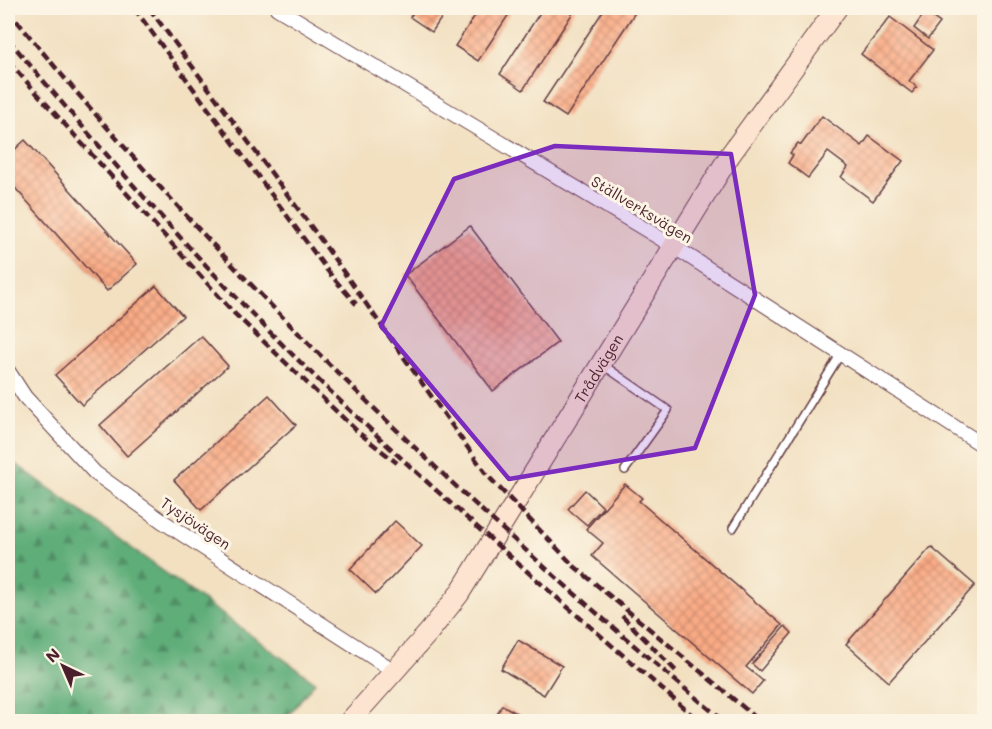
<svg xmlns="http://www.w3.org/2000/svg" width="992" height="729" font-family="Mali,sans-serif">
	<defs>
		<pattern id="forest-firs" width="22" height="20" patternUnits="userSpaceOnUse" patternTransform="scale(1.5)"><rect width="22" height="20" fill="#5ead79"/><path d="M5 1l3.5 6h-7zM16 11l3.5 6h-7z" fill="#508c63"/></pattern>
		<pattern id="building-cross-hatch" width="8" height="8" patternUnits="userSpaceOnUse" patternTransform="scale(1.5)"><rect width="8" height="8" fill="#faab85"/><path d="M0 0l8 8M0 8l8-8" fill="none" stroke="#cc8b6d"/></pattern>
	</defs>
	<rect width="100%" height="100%" fill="#fcf5e5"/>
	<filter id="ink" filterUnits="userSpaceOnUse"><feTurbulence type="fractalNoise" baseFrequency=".0167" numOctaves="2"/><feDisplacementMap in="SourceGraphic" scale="12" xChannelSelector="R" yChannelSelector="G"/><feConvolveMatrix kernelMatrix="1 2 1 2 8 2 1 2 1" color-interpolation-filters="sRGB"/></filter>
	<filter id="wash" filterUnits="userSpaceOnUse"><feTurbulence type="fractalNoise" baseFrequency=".008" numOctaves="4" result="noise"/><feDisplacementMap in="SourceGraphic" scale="24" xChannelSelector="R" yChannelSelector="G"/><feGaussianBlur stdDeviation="1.35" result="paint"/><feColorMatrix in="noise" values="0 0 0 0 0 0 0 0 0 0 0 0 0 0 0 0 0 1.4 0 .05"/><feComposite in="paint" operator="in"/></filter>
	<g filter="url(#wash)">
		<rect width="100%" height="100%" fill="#f2e0c1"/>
		<path fill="url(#forest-firs)" stroke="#546652" stroke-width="1.5" d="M8 452 12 461 315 682 284 721H8Z"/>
		<g id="blocks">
			<path fill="url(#building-cross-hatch)" d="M416 8H448L432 32 410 17Z
				M480 8H513L478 61 455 46Z
				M543 8H576L523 90 500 74Z
				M605 8H638L566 117 543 102Z
				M925 12 940 23 928 39 914 28Z
				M890 17 933 50 909 81 917 87 912 93 861 54Z
				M822 116 862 146 869 136 903 161 873 201 841 177 848 167 828 152 808 178 788 163 793 155 790 153 798 143 801 145Z
				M25 140 137 264 107 291 8 180V156Z
				M470 226 558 342 493 391 405 275Z
				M156 286 183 316 82 405 55 375Z
				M201 336 228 366 127 456 100 425Z
				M269 395 296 425 201 510 174 480Z
				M625 484 642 498 639 501 782 625 746 667 763 681 752 694 592 556 603 543 586 529Z
				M585 490 603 507 587 525 568 509Z
				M395 521 422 546 376 594 350 569Z
				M931 547 975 585 889 682 846 644Z
				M785 626 792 633 760 671 752 664Z
				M518 640 562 666 544 695 501 669Z
				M502 705 529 720 528 722H501L495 718Z"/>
		</g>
	</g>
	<g filter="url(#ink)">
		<use href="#blocks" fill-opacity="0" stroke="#633c42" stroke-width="1.5"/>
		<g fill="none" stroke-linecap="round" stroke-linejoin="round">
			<g stroke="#633c42" stroke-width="10">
				<path id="lane" d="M603 365 668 410 625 470
					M733 528 840 355"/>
			</g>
			<g stroke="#633c42" stroke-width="16">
				<path id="street" d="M277 8 673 246 984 446
					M8 371 25 397 95 473 162 521 394 671"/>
			</g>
			<g stroke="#633c42" stroke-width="22">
				<g id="secondary">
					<path id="s1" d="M349 722 429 632 459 594 730 155 837 8"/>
				</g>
			</g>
			<use href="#lane" stroke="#fff" stroke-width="7"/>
			<use href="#street" stroke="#fff" stroke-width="14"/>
			<use href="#secondary" stroke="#fde4d0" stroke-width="20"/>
			<path stroke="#4a1f2b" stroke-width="4.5" stroke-dasharray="9 4.5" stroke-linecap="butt" d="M134 8 330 274 356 304
				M149 8 321 240 487 475 574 566 761 722
				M8 10C220 271 466 508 725 722
				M8 39C100 148 194 258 296 358 425 485 563 603 700 722
				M8 61 233 312 359 433 397 463
				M622 616 676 671"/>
		</g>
	</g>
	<path fill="#7b2cbf" fill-opacity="0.2" stroke="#7b2cbf" stroke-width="4.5" stroke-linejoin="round" d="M555 146 731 154 755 295 695 448 509 479 381 326 454 179Z"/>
	<g text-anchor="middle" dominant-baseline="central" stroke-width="6" stroke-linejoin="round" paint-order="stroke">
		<g font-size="15" fill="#4a1f2b" stroke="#fcf5e5">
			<text transform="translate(642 209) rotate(31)">Ställverksvägen</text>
			<text stroke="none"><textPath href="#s1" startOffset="434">Trådvägen</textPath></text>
			<text transform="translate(196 523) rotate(34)">Tysjövägen</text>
		</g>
	</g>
	<rect width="992" height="729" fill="none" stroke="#fcf5e5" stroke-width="30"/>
	<g transform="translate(63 666) rotate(316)" stroke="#fcf5e5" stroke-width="4.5" paint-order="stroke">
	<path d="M0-4.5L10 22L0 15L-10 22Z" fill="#4a1f2b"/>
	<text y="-9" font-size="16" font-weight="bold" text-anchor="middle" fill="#4a1f2b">N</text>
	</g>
</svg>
